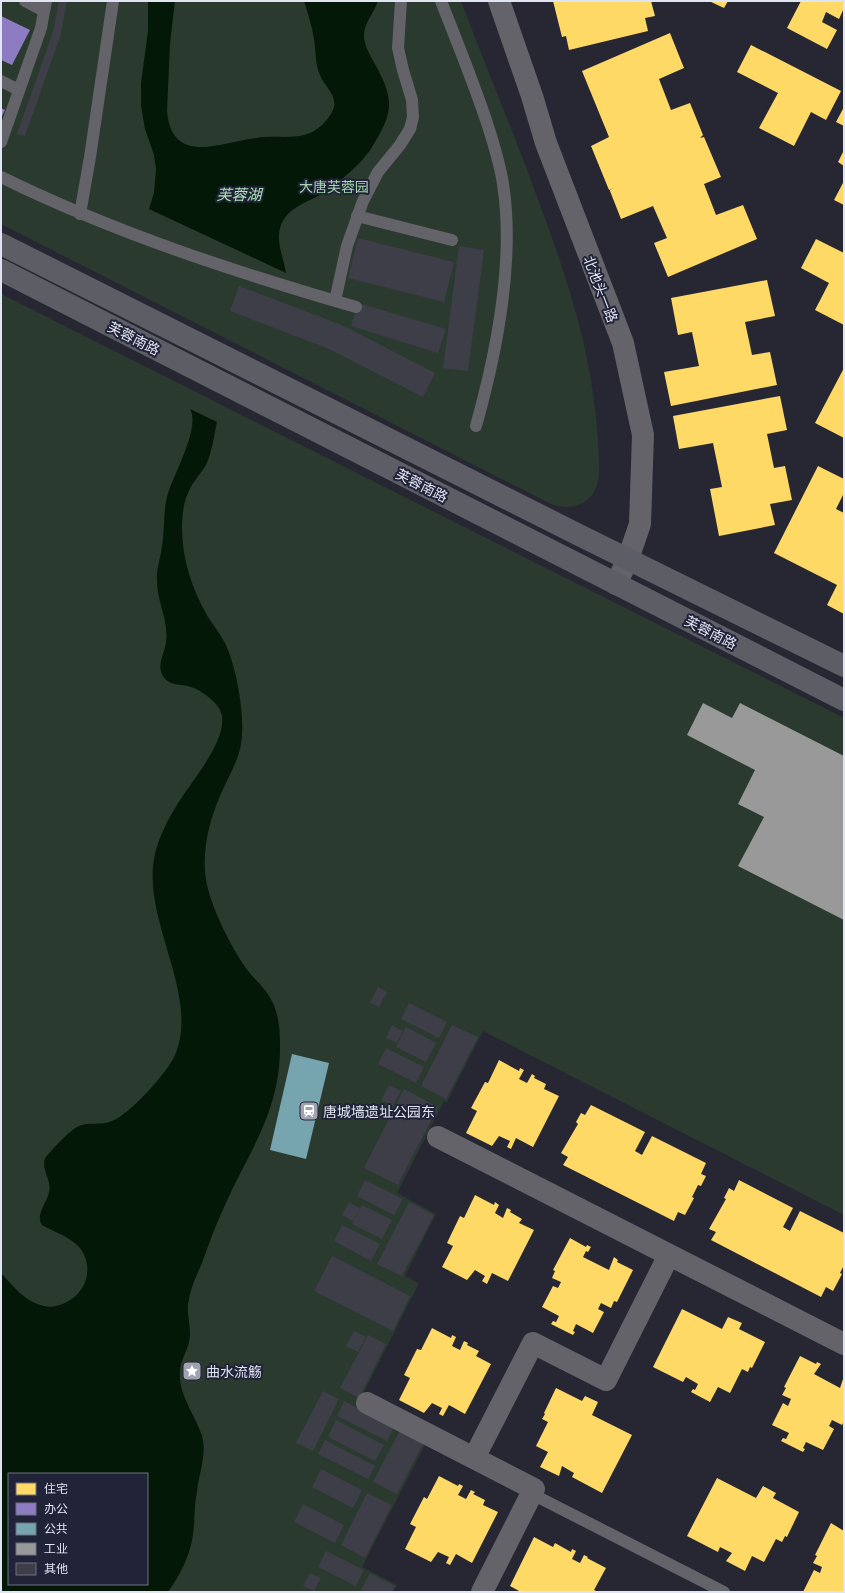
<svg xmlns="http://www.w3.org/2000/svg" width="845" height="1593" font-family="Commissioner,'Noto Sans SC',sans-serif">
	<rect width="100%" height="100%" fill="#262733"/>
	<path fill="#2b3a2f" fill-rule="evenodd" d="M1 1H461C483 59 507 117 529 175 562 264 592 344 598 440 598 454 601 471 597 485 590 506 570 511 551 504L1 224Z
		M1 294 844 718V1215L483 1031 447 1102 444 1101 397 1193 436 1214 405 1276 419 1283 357 1406 427 1441 362 1567 397 1585 393 1592H1ZM9 1474H147V1584H9Z"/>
	<path fill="#031807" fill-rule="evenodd" d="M148 1H175L170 43 167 111C172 167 221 142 256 138 280 134 303 143 322 125 327 120 332 114 334 107 337 95 324 86 320 75 315 64 316 51 314 39 312 26 308 14 304 1H378C374 14 363 23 364 38 365 47 371 57 376 66 395 101 393 113 372 147 365 160 341 181 328 190 310 203 282 206 279 234 278 247 284 260 286 273L149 209 154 193 156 169 154 155 145 129 141 106V83L148 31Z
		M190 409 217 422C214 436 212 452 206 465 202 472 196 478 192 485 184 498 182 513 182 528 182 559 192 589 208 617 214 626 220 634 225 643 236 666 244 710 242 735 241 755 232 770 224 787 210 816 200 853 207 885 213 911 229 942 243 964 250 975 260 983 267 993 279 1009 280 1028 280 1047 280 1112 250 1149 225 1205 216 1224 209 1243 202 1263 196 1276 190 1290 188 1304 187 1317 192 1330 189 1342 187 1352 180 1361 180 1371 178 1395 195 1414 202 1436 207 1455 199 1473 197 1491 194 1506 195 1520 193 1535 190 1556 180 1575 168 1592H1V1273C13 1286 25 1302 44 1306 51 1308 58 1306 65 1303 87 1293 95 1266 79 1247 69 1236 54 1232 42 1225 35 1215 47 1203 49 1192 52 1180 41 1171 45 1158 52 1150 69 1131 77 1127 87 1121 101 1126 112 1121 130 1114 167 1073 175 1055 201 995 140 918 155 854 159 837 167 821 177 805 190 783 226 743 222 716 221 704 201 690 191 687 180 683 170 687 163 676 156 665 165 653 166 642 169 621 157 602 157 581 156 569 161 557 162 546 165 530 163 513 167 497 172 477 201 428 190 409ZM9 1474H147V1584H9Z"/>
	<path fill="#ffd966" d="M553 1H651L655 16 645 18 648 31 569 50 566 36 562 37Z
		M709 1H728L724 8Z
		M801 1H844V8L839 19 826 12 822 22 837 30 827 49 787 28Z
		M670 33 684 68 659 79 671 110 690 103 703 135 700 138 704 137 721 177 704 184 716 215 743 205 757 239 668 277 654 243 667 238 653 206 621 219 610 191V190L614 188 609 190 591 146 609 137 582 71Z
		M751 45 841 91 826 120 811 112 794 146 759 128 778 93 737 72Z
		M844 107V126L836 122Z
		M844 150V166L838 162Z
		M844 181V205L834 200Z
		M816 239 844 253V325L815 310 829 283 801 268Z
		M767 280 775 316 745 322 752 355 770 352 777 385 671 406 664 372 699 366 692 332 678 335 671 298Z
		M844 368V438L815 423Z
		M780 396 787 430 767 434 774 468 785 466 792 500 770 504 775 525 719 536 710 489 722 487 713 443 679 449 673 416Z
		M818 466 844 479V493L836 509 844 513V614L827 605 837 585 774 553Z
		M499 1060 519 1071 520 1068 524 1070 519 1079 527 1083 532 1074 535 1076 534 1078 546 1084 544 1089 559 1096 533 1147 516 1138 511 1149 507 1147 510 1141 499 1136 492 1146 466 1133 477 1111 471 1108 485 1082 488 1083Z
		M591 1105 645 1132 635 1151 642 1155 652 1136 706 1163 701 1174 706 1176 701 1186 698 1185 692 1197 694 1198 685 1215 678 1212 674 1221 563 1165 568 1157 561 1153 578 1124 576 1122 581 1113 585 1115Z
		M739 1180 793 1208 783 1227 790 1231 800 1211 844 1233V1265L840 1273 842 1274 833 1291 826 1287 821 1297 711 1240 716 1232 709 1229 726 1199 724 1198 729 1188 734 1191Z
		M475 1195 494 1205 495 1202 499 1205 495 1213 503 1218 507 1208 511 1210 510 1212 522 1219 519 1223 534 1230 508 1281 492 1273 487 1284 482 1281 485 1276 475 1270 467 1280 442 1267 453 1246 447 1243 460 1216 464 1218Z
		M570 1238 586 1247 587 1245 591 1247 588 1252 586 1251 583 1257 609 1270 614 1257 618 1260 617 1262 633 1270 617 1302 614 1301 611 1308 601 1303 598 1309 604 1312 593 1333 576 1324 573 1331 575 1332 573 1335 551 1324 553 1321 556 1322 559 1316 542 1307 553 1286 558 1288 561 1282 552 1278 555 1271 553 1270Z
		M682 1309 722 1329 728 1317 742 1323 739 1329 765 1342 752 1368 750 1367 748 1372 742 1369 730 1393 718 1387 710 1402 691 1392 693 1389 695 1390 698 1384 686 1377 683 1382 653 1367Z
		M432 1328 451 1338 452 1335 456 1337 452 1346 460 1350 464 1341 468 1343 467 1345 479 1351 476 1356 491 1364 465 1414 449 1405 443 1416 439 1414 442 1408 432 1403 424 1413 399 1400 410 1378 404 1375 417 1349 421 1350Z
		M800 1356 816 1364 817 1362 821 1364 814 1374 840 1388 844 1376V1421L842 1425 832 1420 829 1426 834 1429 823 1450 806 1442 803 1448 805 1449 803 1452 781 1441 783 1438 786 1439 789 1433 772 1425 783 1403 788 1406 791 1399 782 1395 786 1388 784 1387Z
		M556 1388 582 1401 585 1396 598 1402 592 1415 632 1435 602 1493 572 1477 574 1473 562 1466 559 1476 540 1467 548 1452 536 1446 548 1422 542 1419 545 1414 544 1413Z
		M439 1476 458 1486 459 1484 463 1486 458 1495 466 1499 471 1490 475 1492 473 1494 485 1500 483 1505 498 1512 472 1563 456 1554 450 1565 446 1563 449 1557 438 1552 431 1562 405 1549 416 1527 410 1524 424 1497 427 1499Z
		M717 1478 756 1498 763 1486 776 1493 773 1498 799 1512 787 1537 785 1536 782 1542 776 1539 764 1562 752 1556 745 1571 726 1561 732 1553 720 1547 718 1552 687 1536Z
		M831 1523 844 1531V1592H803L814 1570 820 1573 822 1567 813 1563 817 1556 815 1555Z
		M534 1537 553 1547 555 1543 571 1552 572 1549 576 1551 572 1559 580 1563 584 1555 588 1557 587 1558 606 1568 594 1590 598 1592H521L510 1586Z"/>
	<path fill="#8e7cc3" d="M1 16 30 30 12 65 1 60Z
		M1 108 5 110 1 118Z"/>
	<path fill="#76a5af" d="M292 1054 329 1063 306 1159 270 1150Z"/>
	<path fill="#999" d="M703 703 732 718 740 703 844 756V920L738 866 764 817 738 804 755 770 687 735Z"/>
	<path fill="#3d3e48" d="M59 1H67L61 34 25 136 17 134 53 32Z
		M358 238 454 262 444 302 348 278Z
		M459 246 484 250 468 371 443 368Z
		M239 286 342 325 435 373 423 397 329 349 230 311Z
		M358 303 446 329 438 353 351 326Z
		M378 987 387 992 379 1007 370 1003Z
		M409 1003 447 1022 439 1038 401 1019Z
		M392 1025 403 1031 397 1043 386 1038Z
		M452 1025 478 1037 446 1099 421 1086Z
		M406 1027 436 1043 426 1062 396 1047Z
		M386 1048 424 1067 416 1083 378 1064Z
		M389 1085 401 1091 393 1106 381 1100Z
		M404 1089 438 1107 398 1185 364 1168Z
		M365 1180 403 1199 394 1215 357 1196Z
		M409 1202 434 1215 402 1276 377 1264Z
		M349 1203 360 1208 353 1221 342 1215Z
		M362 1205 392 1220 382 1239 352 1224Z
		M342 1225 380 1244 371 1261 334 1241Z
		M332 1256 410 1296 393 1331 314 1291Z
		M354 1331 366 1337 358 1352 346 1346Z
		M368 1335 386 1344 359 1398 340 1388Z
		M323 1391 339 1399 313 1451 296 1443Z
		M344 1401 394 1427 387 1441 337 1416Z
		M336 1420 384 1445 375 1461 328 1437Z
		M400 1430 424 1442 397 1494 373 1482Z
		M325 1440 375 1466 368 1479 318 1454Z
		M321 1469 362 1490 353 1508 312 1487Z
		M367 1493 392 1505 365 1558 341 1545Z
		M303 1504 344 1525 335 1543 294 1522Z
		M326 1551 364 1570 356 1586 318 1567Z
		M310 1573 321 1578 314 1591 303 1586Z
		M370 1573 395 1586 391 1592H360Z"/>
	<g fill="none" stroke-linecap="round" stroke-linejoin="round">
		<path stroke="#636369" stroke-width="12" d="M25 1 44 11
			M441 1C457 42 474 83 488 126 494 145 500 164 503 184 515 261 497 351 476 426
			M1 81 19 90
			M1 142 41 28 46 1
			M1 177C115 233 235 272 356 307
			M80 214 90 157 113 1
			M357 216 452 240
			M335 301 347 246 363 201 378 172 400 145 410 129 413 117 412 100 403 70 398 48 401 1
			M532 1494 724 1592"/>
		<path stroke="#636369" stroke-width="22" d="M438 1137 844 1344
			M367 1403 534 1489 482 1592
			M474 1458 533 1343 606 1380 669 1255"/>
		<path stroke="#636369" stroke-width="22" d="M499 1 532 96 546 143 623 343 643 435 640 524 628 559 616 584"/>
		<path stroke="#5c5d65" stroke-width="22" d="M1 244 577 534 844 666
			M1 270 844 700"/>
	</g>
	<defs>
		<g id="station-square" transform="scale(1)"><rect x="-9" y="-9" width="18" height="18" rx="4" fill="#a0a2af" stroke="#212338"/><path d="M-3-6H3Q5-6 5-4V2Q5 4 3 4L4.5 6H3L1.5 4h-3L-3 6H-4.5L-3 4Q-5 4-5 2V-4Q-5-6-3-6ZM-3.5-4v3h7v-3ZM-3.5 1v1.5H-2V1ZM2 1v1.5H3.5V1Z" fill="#fff"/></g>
		<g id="sight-square" transform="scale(1)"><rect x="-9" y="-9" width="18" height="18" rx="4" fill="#a0a2af" stroke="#212338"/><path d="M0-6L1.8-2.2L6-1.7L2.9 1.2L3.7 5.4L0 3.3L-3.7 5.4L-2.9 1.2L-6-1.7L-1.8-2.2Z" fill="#fff"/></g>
	</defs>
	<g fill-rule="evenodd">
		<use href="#station-square" x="309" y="1111"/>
		<use href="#sight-square" x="192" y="1371"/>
	</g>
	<g text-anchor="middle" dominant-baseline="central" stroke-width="4" stroke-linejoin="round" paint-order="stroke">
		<g font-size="14" fill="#a2d7aa" stroke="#212338">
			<text x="334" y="186">大唐芙蓉园</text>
		</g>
		<g font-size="14" fill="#e1e4f2" stroke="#212338">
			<text transform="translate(601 289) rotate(69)">北池头一路</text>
			<text transform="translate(134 338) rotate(27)">芙蓉南路</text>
			<text transform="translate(422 485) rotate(27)">芙蓉南路</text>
			<text transform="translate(711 632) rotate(27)">芙蓉南路</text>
		</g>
		<g font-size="14" fill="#e1e4f2" stroke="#212338" text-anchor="start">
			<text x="323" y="1111">唐城墙遗址公园东</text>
			<text x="206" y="1371">曲水流觞</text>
		</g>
		<g font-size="15" font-style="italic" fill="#ade2b5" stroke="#212338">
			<text x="239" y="194">芙蓉湖</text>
		</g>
	</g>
	<rect width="845" height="1593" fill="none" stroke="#e1e4f2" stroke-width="4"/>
	<rect x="8" y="1473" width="140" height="112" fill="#212338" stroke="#6e7082"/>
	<rect x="16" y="1483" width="20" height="12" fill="#ffd966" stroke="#6e7082"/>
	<text x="44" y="1493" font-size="12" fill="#e1e4f2">住宅</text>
	<rect x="16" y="1503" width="20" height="12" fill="#8e7cc3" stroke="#6e7082"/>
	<text x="44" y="1513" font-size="12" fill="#e1e4f2">办公</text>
	<rect x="16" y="1523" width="20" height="12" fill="#76a5af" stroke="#6e7082"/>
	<text x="44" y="1533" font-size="12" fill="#e1e4f2">公共</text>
	<rect x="16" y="1543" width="20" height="12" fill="#999999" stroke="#6e7082"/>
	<text x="44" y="1553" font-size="12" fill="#e1e4f2">工业</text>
	<rect x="16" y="1563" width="20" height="12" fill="#3d3e48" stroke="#6e7082"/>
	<text x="44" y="1573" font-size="12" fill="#e1e4f2">其他</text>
</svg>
